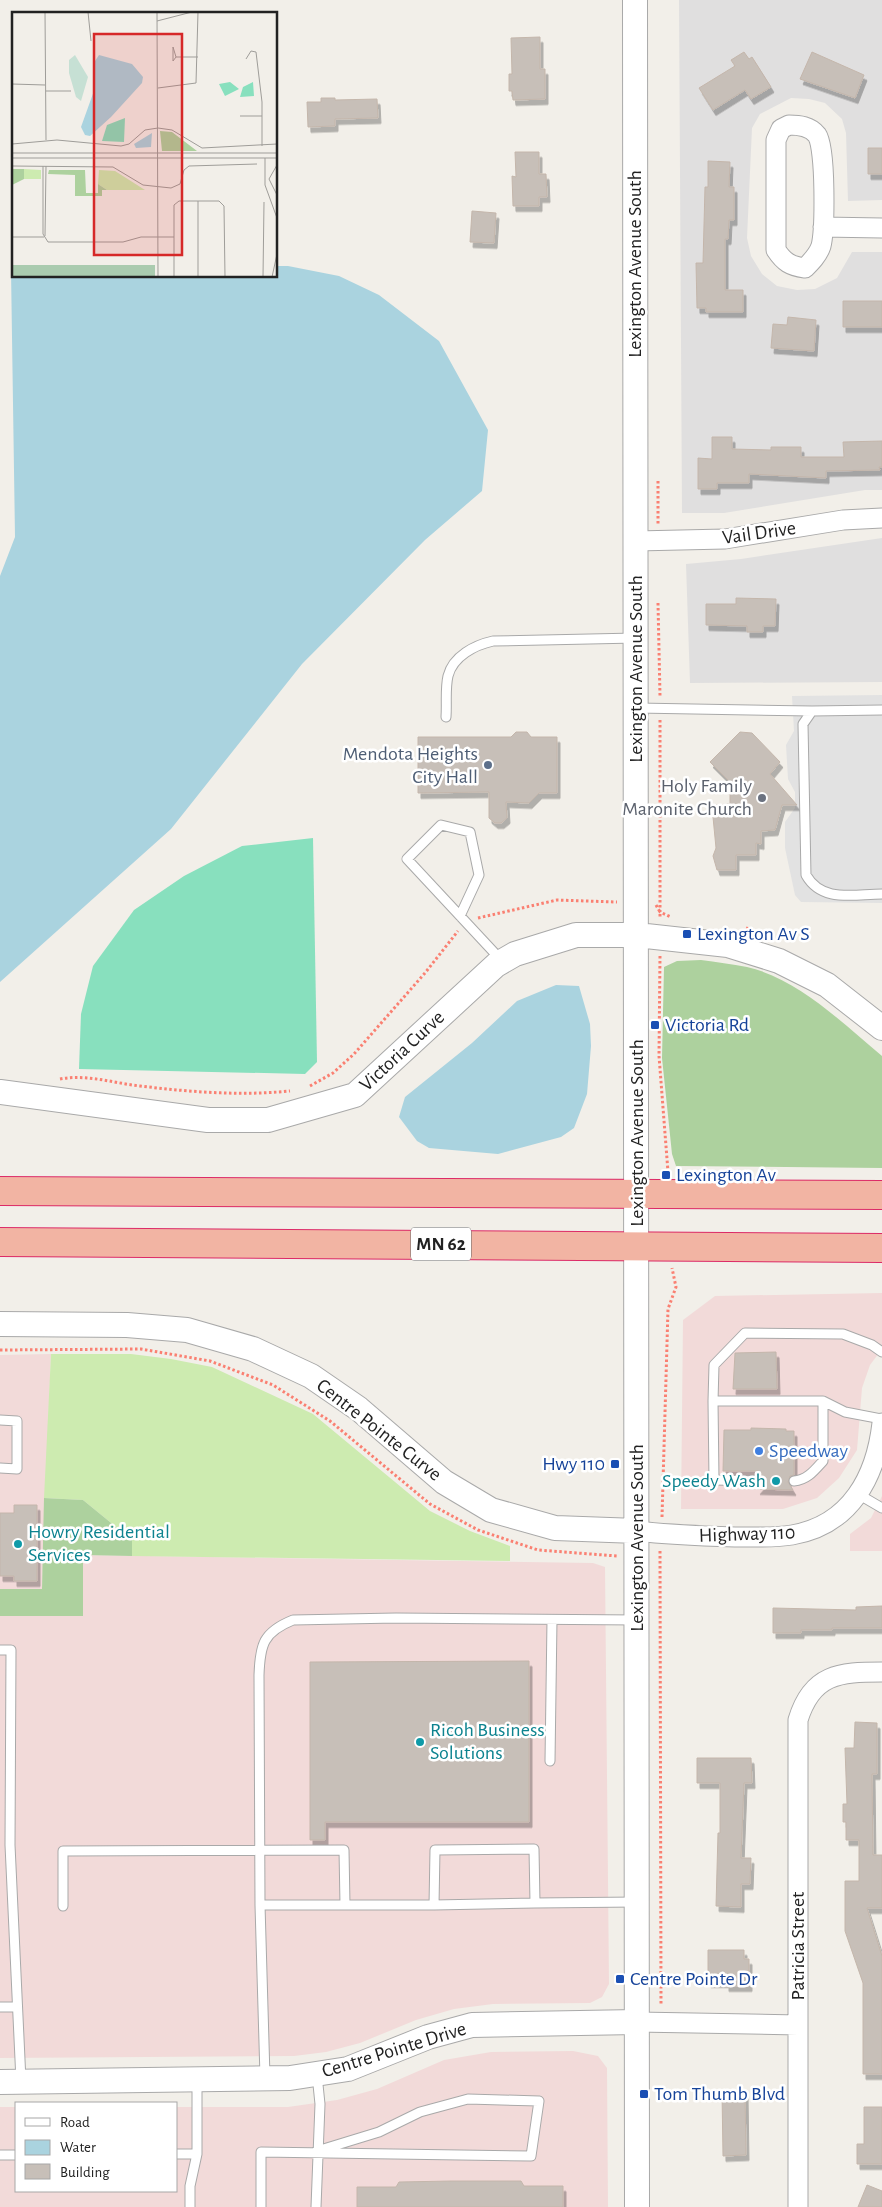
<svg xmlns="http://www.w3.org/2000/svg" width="882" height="2207" font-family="'Alegreya Sans',sans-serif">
	<defs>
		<filter id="shadow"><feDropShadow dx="3" dy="5.5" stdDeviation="0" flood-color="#0004"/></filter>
	</defs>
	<rect width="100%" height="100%" fill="#f2efe9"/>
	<path fill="#e0dfdf" d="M679 0H882V200L848 201 846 133 842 119 825 103 809 99 791 98 760 114 752 128 747 238 751 256 762 274 777 286 797 290 815 289 837 278 852 252H882V490H865L724 513H682Z
		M882 538V682L690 683 686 564 741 559Z"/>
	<path fill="#f2dad9" d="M882 1293V1349L870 1365 862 1388 857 1450 839 1478 817 1498 783 1509H681L683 1320 715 1296Z
		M51 1354 42 1589H0V1355Z
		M882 1496V1551H850V1534L871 1518Z
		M83 1555 593 1563 605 1567 609 1984 602 1997 590 2003 493 2004 454 2009 416 2020 360 2043 326 2052 294 2056 0 2058V1616H83Z
		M573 2051 598 2056 607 2068 608 2207H0V2107H16V2191H176V2107H288L337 2100 377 2089 444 2060 491 2052Z"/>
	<path fill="#cdebb0" d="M51 1354H131L171 1359 212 1367 313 1414 430 1511 470 1531 510 1546V1561L132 1556V1540L83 1500 44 1498Z"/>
	<path fill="#add19e" d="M701 960C716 962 732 964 747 967 799 979 842 1023 882 1056V1168L676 1166 672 1154 662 1058 664 967 677 961Z
		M44 1498 83 1500 132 1540V1556L83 1555V1616H0V1589H42Z"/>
	<path fill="#88e0be" d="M313 838 317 1062 305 1074 79 1069 81 1014 93 966 134 910 184 876 242 846Z"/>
	<path fill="#e2e2e2" d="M882 695V903L801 902 795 895 785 848V822L795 808V792L788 779 786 745 794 731 792 696Z"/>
	<path fill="#aad3df" d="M14 257V276H276V266H288L339 276 379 295 439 341 488 430 482 491 425 540 302 664 171 829 0 982V576L15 537 11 270Z
		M556 985 579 986 590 1024 591 1046 587 1094 574 1128 561 1137 498 1154 429 1148 417 1141 399 1117 405 1097 472 1043 517 1001Z"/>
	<path fill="#c7bfb8" stroke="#c4b6ab" filter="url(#shadow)" d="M540 37V69H545V99L513 100 512 91H509V74H512L511 38Z
		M744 52 749 59 752 57 771 87 751 99 745 90 713 110 699 88 735 66 731 60Z
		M812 52 864 75 855 98 800 79Z
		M321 98H335V100L377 99 378 118 335 119V126L308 127 307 102H321Z
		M868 148H882V174H868Z
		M515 152H539V174H546L547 197H539V206H513L512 176 516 177Z
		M708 161 730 162 729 187H734V220H729L728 239H725V290H743V312H706V308H697L696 263H703L705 187H708Z
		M472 211 496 213 494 243 470 242Z
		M843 301H882V327H843Z
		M788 317 816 320 814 351 771 348 773 324 787 325Z
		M712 437H732V449L771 450V447H801V457H844L843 442 882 441V467H879L880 470 826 471V478L749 474V483H717V489H698V458L712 459Z
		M736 598 776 599 775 626H763V632H747V626L706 625V604H736Z
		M516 732H527L531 737H557V793H539L529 803 506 802 507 818 501 823H495L489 818V792L418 793V737H511Z
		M740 732 752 733 780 762 770 774 797 805H782L775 830 761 831V844L756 843V855H736V870H717L713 856 716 848 713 817 716 805 730 804V782L710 762Z
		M776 1352 777 1389H733L735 1353Z
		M751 1428 786 1429V1431H794V1475L790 1476 788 1482 793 1490 757 1489 764 1481 758 1475V1471H723L724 1430H751Z
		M14 1505H37V1581H14V1576H0V1513H14Z
		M882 1606V1628H832V1630H801V1633H773V1608L856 1610V1607Z
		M529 1661V1822H325V1840H310V1662Z
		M855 1722 877 1723V1774H872L873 1855H882V1908H867L882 1956V2074H863V1983L845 1931V1881H859V1840H846V1822H843V1804H847L845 1748H854Z
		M697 1758H751L752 1783H744L741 1858H751L750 1884H741V1907L716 1906 718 1833H720V1783H697Z
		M708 1950H744V1959H749V1986H726V1982H708Z
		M722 2092H745L746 2155 723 2156Z
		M864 2107H882V2164H857V2144H864Z
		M451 2181H521L524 2186H563V2207H357V2187H396L399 2182Z
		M867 2185 882 2191V2207H858Z"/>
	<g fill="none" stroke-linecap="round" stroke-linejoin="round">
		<g stroke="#a9a9a9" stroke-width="11">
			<path id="service" d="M637 708 812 711
				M882 710 812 711 803 724 806 875C822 903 853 894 882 894
				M446 717C447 704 445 689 448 676 453 656 475 645 493 641L636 638
				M460 916 479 875 470 832 441 825 407 859 502 961
				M882 1352 872 1345 843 1334 745 1333 714 1365 713 1401H823L845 1412 882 1419
				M713 1401 714 1480 758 1481
				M0 1420 17 1421V1469L0 1468
				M794 1481C807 1480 814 1471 823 1461V1401
				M858 1494 882 1508
				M637 1620 396 1618 293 1620C263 1632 260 1645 259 1675L260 1905H434L435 1850 534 1849 535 1903 637 1902
				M0 1650H11L10 1845 21 2081
				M550 1761 552 1620
				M260 1905 265 2077
				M434 1905 535 1903
				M63 1906V1851L344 1850 345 1905
				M0 2007H17
				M176 2154H197V2080
				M0 2155H16
				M190 2207V2186L197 2154
				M261 2207V2152L531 2156 539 2101 468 2099 420 2112 379 2132 317 2151
				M316 2207 320 2104 317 2075"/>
		</g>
		<g stroke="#a9a9a9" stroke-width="21">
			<path id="minor" d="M789 125C799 125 810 126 817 135 826 148 825 230 821 246 818 255 811 262 805 268 790 266 784 262 776 250V140L781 129Z
				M823 227 882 228
				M636 541 725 539 843 520 882 518
				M637 1531C670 1535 702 1536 735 1537 754 1537 773 1538 792 1535 851 1525 876 1476 882 1423
				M637 2022 798 2025
				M798 2207V1720C812 1674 839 1672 882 1672"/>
		</g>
		<g stroke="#a9a9a9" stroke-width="26">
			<path id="tertiary" d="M635 0 637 2207
				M0 1092 208 1120H268L355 1095 496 965 515 954 576 935H637L728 945 779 961 827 985 882 1028
				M0 1324 127 1325 187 1330 253 1349 311 1376 359 1409 444 1482 491 1510 555 1528 637 1531
				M0 2082 290 2078 348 2069 428 2037 472 2025 637 2022"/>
		</g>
		<g stroke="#dc2a67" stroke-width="30">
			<path id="trunk" d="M0 1191 882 1195
				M0 1242 882 1248"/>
		</g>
		<path stroke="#fa8072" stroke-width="3" stroke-dasharray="2.5 2.5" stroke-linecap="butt" d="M658 481V525
			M658 603 660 696
			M660 720V912L671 917
			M656 905 660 912V918
			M478 918 557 900 617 902
			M746 928 769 935
			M660 956 659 1056 668 1172
			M60 1079C87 1074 113 1083 140 1086 191 1092 239 1096 290 1091
			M310 1086 333 1073 354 1054 425 973 458 931
			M0 1350 141 1349 210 1361 273 1385 330 1421 430 1504 478 1530 538 1550 617 1556
			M662 1517 668 1309 676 1287 672 1268
			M660 1551 661 2005"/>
		<use href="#service" stroke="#fff" stroke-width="9"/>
		<use href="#minor" stroke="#fff" stroke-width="19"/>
		<use href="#tertiary" stroke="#fff" stroke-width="24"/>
		<use href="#trunk" stroke="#f2b4a3" stroke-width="28"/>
	</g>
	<circle fill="#5c6f8a" stroke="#fff" stroke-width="2" cx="488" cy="765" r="5"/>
	<circle fill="#6b7280" stroke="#fff" stroke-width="2" cx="762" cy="798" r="5"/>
	<g fill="#1a4fb4" stroke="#fff" stroke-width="2">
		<rect x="682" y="929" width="10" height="10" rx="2.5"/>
		<rect x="650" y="1020" width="10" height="10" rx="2.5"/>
		<rect x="661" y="1170" width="10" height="10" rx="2.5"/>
		<rect x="610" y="1459" width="10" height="10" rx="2.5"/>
		<rect x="615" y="1974" width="10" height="10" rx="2.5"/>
		<rect x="639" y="2089" width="10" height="10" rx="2.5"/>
	</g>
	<circle fill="#3f7fe0" stroke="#fff" stroke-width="2" cx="759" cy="1451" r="5"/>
	<g fill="#0f9aa8" stroke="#fff" stroke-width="2">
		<circle cx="776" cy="1481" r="5"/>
		<circle cx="18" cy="1544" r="5"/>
		<circle cx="420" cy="1742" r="5"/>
	</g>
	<g text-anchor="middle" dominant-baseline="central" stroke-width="5" stroke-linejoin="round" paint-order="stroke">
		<rect fill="#fff" stroke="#646464" stroke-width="1" x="411" y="1227.5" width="60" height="33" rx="4"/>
		<g font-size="19" font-weight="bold" fill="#222">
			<text x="441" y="1244">MN 62</text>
		</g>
		<g font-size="20" fill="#222" stroke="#fff">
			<text transform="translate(635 264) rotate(-90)">Lexington Avenue South</text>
			<text transform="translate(759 533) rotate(-8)">Vail Drive</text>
			<text transform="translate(636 669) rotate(-90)">Lexington Avenue South</text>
			<text transform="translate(402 1051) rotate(-43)">Victoria Curve</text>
			<text transform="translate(637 1133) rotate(-90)">Lexington Avenue South</text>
			<text transform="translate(379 1430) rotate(38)">Centre Pointe Curve</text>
			<text transform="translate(747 1534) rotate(-2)">Highway 110</text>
			<text transform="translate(637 1538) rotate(-90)">Lexington Avenue South</text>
			<text transform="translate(798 1946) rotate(-90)">Patricia Street</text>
			<text transform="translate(394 2050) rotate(-17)">Centre Pointe Drive</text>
		</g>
		<g font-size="20" fill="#4e5e75" stroke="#fff" text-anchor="end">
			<text x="478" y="754">Mendota Heights<tspan x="478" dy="23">City Hall</tspan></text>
		</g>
		<g font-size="20" fill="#5b616d" stroke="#fff" text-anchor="end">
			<text x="752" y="786">Holy Family<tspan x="752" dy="23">Maronite Church</tspan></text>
		</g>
		<g font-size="20" fill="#164399" stroke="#fff" text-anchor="start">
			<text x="697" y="934">Lexington Av S</text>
			<text x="665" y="1025">Victoria Rd</text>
			<text x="676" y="1175">Lexington Av</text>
			<text x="605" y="1464" text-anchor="end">Hwy 110</text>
			<text x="630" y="1979">Centre Pointe Dr</text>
			<text x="654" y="2094">Tom Thumb Blvd</text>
		</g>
		<g font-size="20" fill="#366cbe" stroke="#fff" text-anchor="start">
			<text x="769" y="1451">Speedway</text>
		</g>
		<g font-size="20" fill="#0d838f" stroke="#fff" text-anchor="start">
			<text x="766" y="1481" text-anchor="end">Speedy Wash</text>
			<text x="28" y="1532">Howry Residential<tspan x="28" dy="23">Services</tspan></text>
			<text x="430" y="1730">Ricoh Business<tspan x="430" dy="23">Solutions</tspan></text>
		</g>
	</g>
	<g transform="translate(12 12)">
		<rect width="265" height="265" fill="#f2efe9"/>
		<path d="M12 157 29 158V167H12ZM87 158 103 159 133 178H95L86 172Z" fill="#cdebb0"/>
		<path d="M148 119 160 120 185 139H150ZM0 157H12V167L0 173ZM37 158H73L74 181H86V172L95 178H90V184H63V163L36 162Z" fill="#add19e"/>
		<path d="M63 43 76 65 69 89 64 85 57 61V48Z" fill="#c6e0d4"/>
		<path d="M0 253H143V265H0Z" fill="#aacbaf"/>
		<path d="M218 70 227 77 213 84 207 72ZM241 70 242 84 228 85 231 75ZM113 106 112 130 90 129 95 113Z" fill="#88e0be"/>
		<path d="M87 43 120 52 131 65 130 71 99 105 78 124 73 123 69 115 83 76V49ZM140 121 139 135 124 136 122 132Z" fill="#aad3df"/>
		<path fill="none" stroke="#9f9d99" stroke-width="1" d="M33 0 34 128M76 0 79 29M145 0 146 265M145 9 180 0M164 45 161 35V49L164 45H186M234 47 239 39 244 40 250 90V134M0 72 33 73M146 76 184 71 186 0M34 79H59M228 104H250M0 132 45 128 109 134 117 132 133 118 146 116 160 118 190 136 265 132M0 141H265M0 146H265M253 146V173L265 206M265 153 257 167 265 183M0 154 101 155 131 173 159 176 168 172 172 158 177 154 245 152M31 154V222L36 230H111L129 225H162M33 224 34 154M0 225H32M162 265V193L167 189H207L212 194 213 265M186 265V189M251 265 252 190M260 265 265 242"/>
		<path fill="#d62828" fill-opacity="0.15" stroke="#d62828" stroke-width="2.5" d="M82 22H170V243H82Z"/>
		<rect width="265" height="265" fill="none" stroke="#222" stroke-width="2.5"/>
	</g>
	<rect x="15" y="2102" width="162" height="90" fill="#ffffff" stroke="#a7a7a7"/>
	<rect x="25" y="2118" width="25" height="8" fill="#ffffff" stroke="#a7a7a7"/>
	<text x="60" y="2127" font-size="15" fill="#222222">Road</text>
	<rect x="25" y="2140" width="25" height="15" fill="#aad3df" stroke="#a7a7a7"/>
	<text x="60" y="2152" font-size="15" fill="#222222">Water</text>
	<rect x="25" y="2164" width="25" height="15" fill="#c7bfb8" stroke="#a7a7a7"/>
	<text x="60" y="2177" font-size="15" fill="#222222">Building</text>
</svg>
